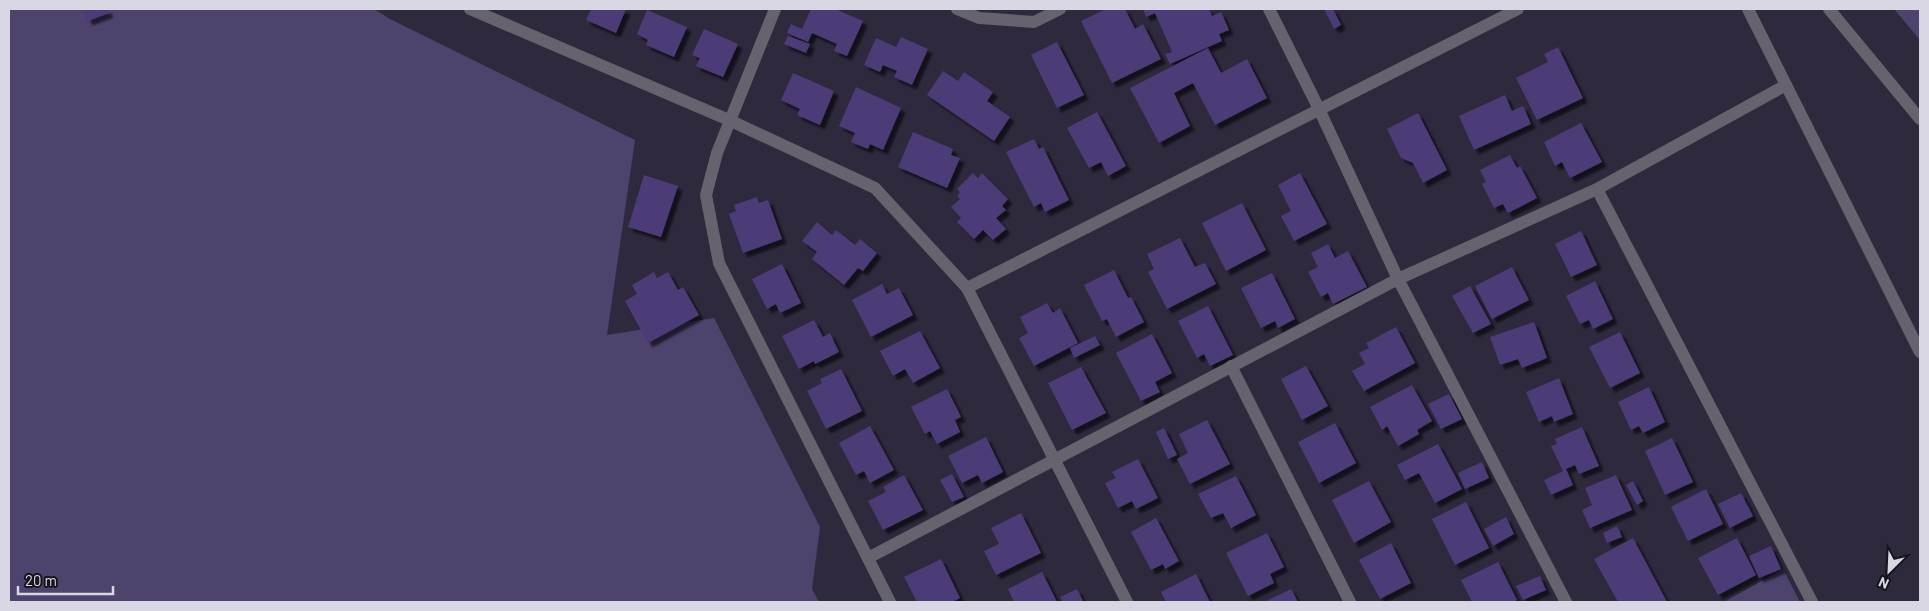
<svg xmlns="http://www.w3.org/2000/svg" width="1929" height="611" font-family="Barlow,sans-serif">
	<defs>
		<filter id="shadow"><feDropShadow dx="4.5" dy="4.5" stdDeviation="1" flood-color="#0009"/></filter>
	</defs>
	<rect width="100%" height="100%" fill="#2e293d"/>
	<path fill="#4e436d" d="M9 9H374L390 19 635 140 607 335 714 318 820 527 812 589 819 602H9Z
		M1894 9H1920V40Z
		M1783 569 1800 602H1724Z"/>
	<path fill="#4c3b76" filter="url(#shadow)" d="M83 9H107L109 13 88 21Z
		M591 9H626L616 33 586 20Z
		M811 9H835L863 21 847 56 834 51 837 44 812 33 808 42 787 33 791 24 802 29Z
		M1106 9H1125L1135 29 1143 24 1161 59 1112 83 1081 21Z
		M1143 9H1209L1212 16 1221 12 1229 30 1219 34 1222 41 1170 64 1165 54 1172 52 1155 13 1146 17Z
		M1324 9H1333L1341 25 1334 29Z
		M647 10 687 27 674 57 646 45 648 40 637 34Z
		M704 29 738 44 723 77 696 66 700 58 692 55Z
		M788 36 810 44 806 53 784 44Z
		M901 37 928 49 912 85 894 77 897 71 883 65 880 72 864 65 876 38 896 47Z
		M1057 42 1084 95 1057 108 1031 55Z
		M1558 47 1583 98 1537 120 1516 78 1548 62 1544 54Z
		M1208 48 1221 73 1247 59 1267 98 1215 125 1193 83 1174 93 1190 126 1159 143 1130 88Z
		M943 71 958 81 964 72 993 92 987 101 1010 117 994 141 927 95Z
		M793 73 834 91 820 125 797 115 800 109 781 100Z
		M856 87 901 108 883 150 870 144 868 149 851 142 855 133 839 126Z
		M1505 95 1512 111 1523 106 1531 124 1474 150 1459 116Z
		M1097 112 1126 166 1108 176 1101 162 1089 168 1067 128Z
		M1418 113 1447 170 1423 183 1413 163 1401 158 1387 129Z
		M1581 123 1602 162 1570 178 1562 162 1555 166 1544 142Z
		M913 132 953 149 951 155 960 158 947 188 898 167Z
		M1034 139 1039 149 1043 147 1069 200 1045 212 1041 203 1034 207 1006 152Z
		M1510 155 1517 168 1520 166 1537 198 1508 213 1503 204 1494 208 1482 184 1486 182 1480 170Z
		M973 173 978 178 982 173 1008 199 1002 206 1006 210 996 218 1006 229 993 240 983 230 974 239 957 222 961 218 951 207 960 199 957 196 960 192 957 189Z
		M1300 173 1327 224 1294 241 1281 216 1291 211 1278 185Z
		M644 175 678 186 661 237 628 227Z
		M757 197 759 203 768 200 782 239 743 253 729 214 736 211 734 205Z
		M1242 203 1266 250 1226 271 1202 223Z
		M817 222 832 235 836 230 855 245 860 239 877 253 863 271 858 268 844 285 812 259 817 252 802 241Z
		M1581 231 1597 265 1571 277 1555 244Z
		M1180 238 1195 267 1205 263 1216 284 1167 309 1148 272 1154 269 1147 254Z
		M1328 244 1335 258 1348 251 1367 287 1333 304 1328 293 1321 297 1308 272 1318 267 1311 253Z
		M782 264 801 303 780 313 776 304 767 309 752 279Z
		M1512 267 1529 300 1492 319 1475 286Z
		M1114 270 1128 298 1131 297 1144 322 1116 337 1107 319 1102 321 1084 285Z
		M654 272 657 278 668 272 678 290 683 287 699 315 648 343 625 301 637 294 632 285Z
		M1272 273 1295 319 1278 328 1275 321 1261 328 1241 288Z
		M1595 281 1613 319 1593 329 1589 320 1580 324 1566 296Z
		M882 284 887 294 899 288 913 315 871 337 852 300Z
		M1470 286 1491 324 1473 333 1452 296Z
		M1047 303 1053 313 1060 308 1078 343 1034 366 1019 338 1028 333 1020 317Z
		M1208 306 1233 355 1210 366 1204 354 1197 358 1178 321Z
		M814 320 823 337 830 333 839 352 815 364 814 361 799 369 782 336Z
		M1534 322 1547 358 1522 368 1518 359 1500 365 1490 337Z
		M1396 327 1415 363 1364 391 1352 371 1365 364 1359 353 1369 348 1366 343Z
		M920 331 940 368 913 383 905 369 893 376 880 351Z
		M1620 332 1640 373 1610 388 1589 347Z
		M1152 334 1172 373 1155 382 1160 392 1141 401 1116 353Z
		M1095 336 1100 345 1074 358 1070 348Z
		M1306 366 1328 406 1302 420 1281 379Z
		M1081 367 1106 413 1072 430 1048 383Z
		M841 369 862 411 826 429 807 391 822 383 820 379Z
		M1559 378 1573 414 1554 422 1552 416 1539 422 1526 392Z
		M1412 385 1432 421 1417 430 1419 434 1398 446 1387 426 1382 430 1370 407Z
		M1649 387 1665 422 1643 433 1639 426 1631 430 1618 402Z
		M947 389 961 417 955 420 960 432 937 444 930 431 925 434 911 407Z
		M1449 394 1462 419 1441 429 1428 404Z
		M1207 420 1230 464 1190 484 1177 459 1188 453 1179 434Z
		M1335 423 1356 463 1319 483 1298 442Z
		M870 426 894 470 870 483 864 471 856 475 839 443Z
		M1582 427 1599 466 1579 474 1575 465 1566 469 1573 485 1551 495 1544 480 1563 471 1551 446 1557 444 1555 439Z
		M1164 428 1177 455 1168 459 1156 432Z
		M986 437 1003 472 982 483 978 475 962 483 948 456Z
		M1672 438 1693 482 1665 495 1645 451Z
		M1438 444 1462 489 1435 503 1419 473 1405 480 1397 465Z
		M1138 459 1158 498 1136 509 1132 501 1118 508 1105 483 1116 478 1112 472Z
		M1482 462 1489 478 1465 489 1458 473Z
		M952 474 964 497 952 502 940 480Z
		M904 475 923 510 883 530 868 501 886 492 883 487Z
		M1616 475 1632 510 1590 528 1582 510 1592 505 1585 488Z
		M1236 476 1256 515 1231 528 1223 513 1211 518 1198 494Z
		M1369 481 1391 522 1354 543 1332 500Z
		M1633 481 1643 501 1637 505 1626 485Z
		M1706 489 1723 524 1688 541 1671 507Z
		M1741 493 1753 516 1730 528 1718 504Z
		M1466 502 1489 548 1455 565 1432 519Z
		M1021 513 1041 553 996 575 984 551 999 544 991 528Z
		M1506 517 1514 534 1493 546 1484 529Z
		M1156 518 1179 561 1165 569 1163 564 1151 570 1131 532Z
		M1617 526 1622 537 1607 543 1603 533Z
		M1267 533 1284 567 1270 574 1274 583 1248 596 1226 553Z
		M1633 538 1667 602H1618L1594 559Z
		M1737 538 1756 575 1718 595 1698 558Z
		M1391 543 1411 583 1380 599 1359 560Z
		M1771 546 1781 569 1759 578 1749 556Z
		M941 559 960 598 952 602H917L904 577Z
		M1498 562 1517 600 1513 602H1472L1461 580Z
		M1042 572 1057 602H1014L1008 589Z
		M1196 574 1210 602H1166L1161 592Z
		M1540 576 1546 590 1523 600 1516 586Z
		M1077 589 1083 601 1063 602 1060 597Z
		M1291 589 1298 602H1264Z"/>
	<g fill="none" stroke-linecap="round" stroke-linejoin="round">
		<path stroke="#66636e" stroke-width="12" d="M1829 9 1920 119"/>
		<path stroke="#66636e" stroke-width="12" d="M470 9 729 120 875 188 967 288 1127 602
			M775 9 717 153 706 195 719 263 890 602
			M957 9 979 18 1034 22 1060 9
			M1269 9 1319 109 1398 279 1566 602
			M1597 189 1812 602
			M967 288 1518 9
			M1231 366 1350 602
			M868 558 1398 279 1597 189 1786 85"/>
		<path stroke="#66636e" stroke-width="12" d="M1748 9 1920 352"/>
	</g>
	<rect width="1929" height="611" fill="none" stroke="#d9d7e4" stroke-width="20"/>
	<g transform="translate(1889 571) rotate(204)" stroke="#15131c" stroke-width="4" paint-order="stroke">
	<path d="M0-4L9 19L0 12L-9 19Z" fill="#d9d7e4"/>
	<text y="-8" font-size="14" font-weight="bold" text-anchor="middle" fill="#d9d7e4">N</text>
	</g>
	<path d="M18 586v8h95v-8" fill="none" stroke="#d9d7e4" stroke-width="2.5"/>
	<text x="25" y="586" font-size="15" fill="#d9d7e4" stroke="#15131c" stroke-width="4" paint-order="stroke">20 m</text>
</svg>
